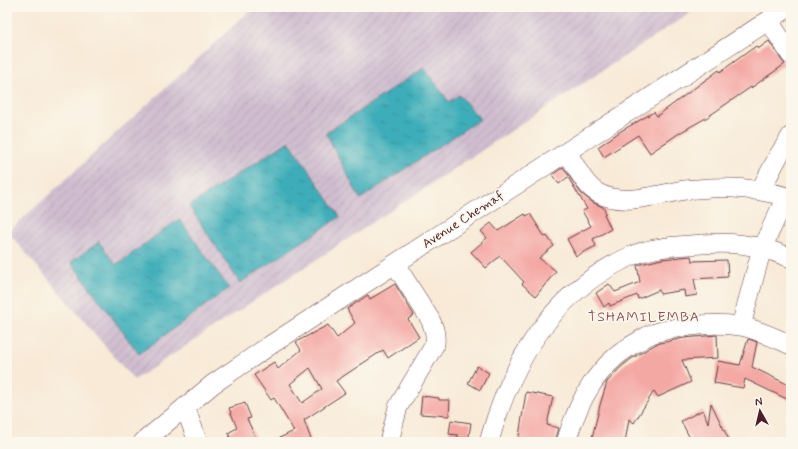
<svg xmlns="http://www.w3.org/2000/svg" width="798" height="449" font-family="Mynerve,sans-serif">
	<defs>
		<pattern id="industrial-furrows" width="10" height="10" patternUnits="userSpaceOnUse"><rect width="10" height="10" fill="#cfbdcf"/><path d="M-1 1l2-2M0 10L10 0M9 11l2-2" fill="none" stroke="#b3a2b2"/></pattern>
		<pattern id="water-ripples" width="26" height="14" patternUnits="userSpaceOnUse"><rect width="26" height="14" fill="#3daeb9"/><path d="M2 4q2-2 4 0t4 0M15 11q2-2 4 0t4 0" fill="none" stroke="#358d97"/></pattern>
	</defs>
	<rect width="100%" height="100%" fill="#fbf7ec"/>
	<filter id="ink" filterUnits="userSpaceOnUse"><feTurbulence type="fractalNoise" baseFrequency=".025" numOctaves="2"/><feDisplacementMap in="SourceGraphic" scale="8" xChannelSelector="R" yChannelSelector="G"/><feConvolveMatrix kernelMatrix="1 2 1 2 8 2 1 2 1" color-interpolation-filters="sRGB"/></filter>
	<filter id="wash" filterUnits="userSpaceOnUse"><feTurbulence type="fractalNoise" baseFrequency=".012" numOctaves="4" result="noise"/><feDisplacementMap in="SourceGraphic" scale="16" xChannelSelector="R" yChannelSelector="G"/><feGaussianBlur stdDeviation="0.9" result="paint"/><feColorMatrix in="noise" values="0 0 0 0 0 0 0 0 0 0 0 0 0 0 0 0 0 1.4 0 .05"/><feComposite in="paint" operator="in"/></filter>
	<g filter="url(#wash)">
		<rect width="100%" height="100%" fill="#f8ead7"/>
		<path fill="url(#industrial-furrows)" d="M254 7H699L134 380 8 232Z"/>
		<path fill="url(#water-ripples)" stroke="#446672" d="M424 68 449 102 459 95 480 119 360 199 326 133Z
			M289 141 340 217 240 283 189 206Z
			M179 219 229 288 139 354 71 262 99 242 116 265Z"/>
		<g id="blocks">
			<path fill="#f4a8a4" fill-rule="evenodd" d="M769 41 782 61 785 64 751 88V87L706 118 681 132 650 153 638 135 604 157 598 147 621 131 654 112 657 116 719 70 720 72 756 46 758 49Z
				M563 167 581 193 592 202 603 207 606 213 604 214 611 229 593 239 596 246 576 256 567 239 591 226 582 211 587 209 568 177 559 184 552 175Z
				M525 214 526 216 530 214 545 237 547 236 554 246 539 258 556 271 536 296 522 284 524 282 500 256 486 268 471 252 487 238 481 231 491 223 498 231Z
				M691 256 692 261 727 260 728 277 694 279 697 295 685 297 684 290 660 294 659 290 638 299 637 295 610 306 609 303 604 307 596 293 609 284 615 292 640 282 637 265 662 259Z
				M395 284 414 315 408 319 419 337 388 358 383 350 336 381 345 393 304 420 312 442H271L294 431 274 398 271 400 254 375 274 362 278 369 301 350 296 342 328 325 337 338 355 323 347 309 368 295 370 299ZM310 368 322 389 302 403 290 384Z
				M717 335 718 358 682 360 691 382 658 397 654 391 634 423 629 419 625 442H591L600 405 607 382 620 368 631 359 656 344 684 338Z
				M748 339 757 342 752 367 791 386V401L745 379 743 388 714 383 718 361 740 365Z
				M477 366 489 373 480 390 468 383Z
				M526 392 553 397 547 425 559 428 555 442H518Z
				M422 396 439 398V400H450L449 416 420 414Z
				M245 403 251 418 247 419 256 438 249 442H232L228 433 237 428 229 408Z
				M711 403 730 442H692L681 421 703 410 708 423Z
				M451 420 471 423 468 442 457 441 458 435 449 434Z"/>
		</g>
	</g>
	<g filter="url(#ink)">
		<use href="#blocks" fill-opacity="0" stroke="#643d45" stroke-width="1"/>
		<g fill="none" stroke-linecap="round" stroke-linejoin="round">
			<g stroke="#643d45" stroke-width="20">
				<path id="minor" d="M769 21 791 55
					M567 152C576 166 584 185 598 193 623 207 659 194 685 190 693 189 701 189 709 188 736 187 765 190 791 198
					M760 191 779 155 791 136
					M741 326 762 248 786 197
					M185 407 198 442
					M143 442 213 384 272 344 789 7
					M389 442 398 407 435 344C436 334 434 328 430 319L395 264
					M489 442C511 362 553 291 631 256 649 248 671 246 690 245 729 241 755 243 791 258
					M566 442C579 399 598 363 639 341 644 338 649 334 655 333 664 330 673 329 682 327 702 324 720 323 740 326 757 329 775 338 791 345"/>
			</g>
			<use href="#minor" stroke="#fff" stroke-width="19"/>
		</g>
	</g>
	<g text-anchor="middle" dominant-baseline="central" stroke-width="3.5" stroke-linejoin="round" paint-order="stroke">
		<g font-size="13" fill="#4a1f2b" stroke="#fbf7ec">
			<text transform="translate(463 220) rotate(-33)">Avenue Chemaf</text>
		</g>
		<g font-size="14" letter-spacing="1" fill="#864f55" stroke="#fbf7ec">
			<text x="644" y="317">TSHAMILEMBA</text>
		</g>
	</g>
	<rect width="798" height="449" fill="none" stroke="#fbf7ec" stroke-width="24"/>
	<g transform="translate(760 411) rotate(352)" stroke="#fbf7ec" stroke-width="3" paint-order="stroke">
	<path d="M0-3L7 15L0 10L-7 15Z" fill="#4a1f2b"/>
	<text y="-6" font-size="11" font-weight="bold" text-anchor="middle" fill="#4a1f2b">N</text>
	</g>
</svg>
